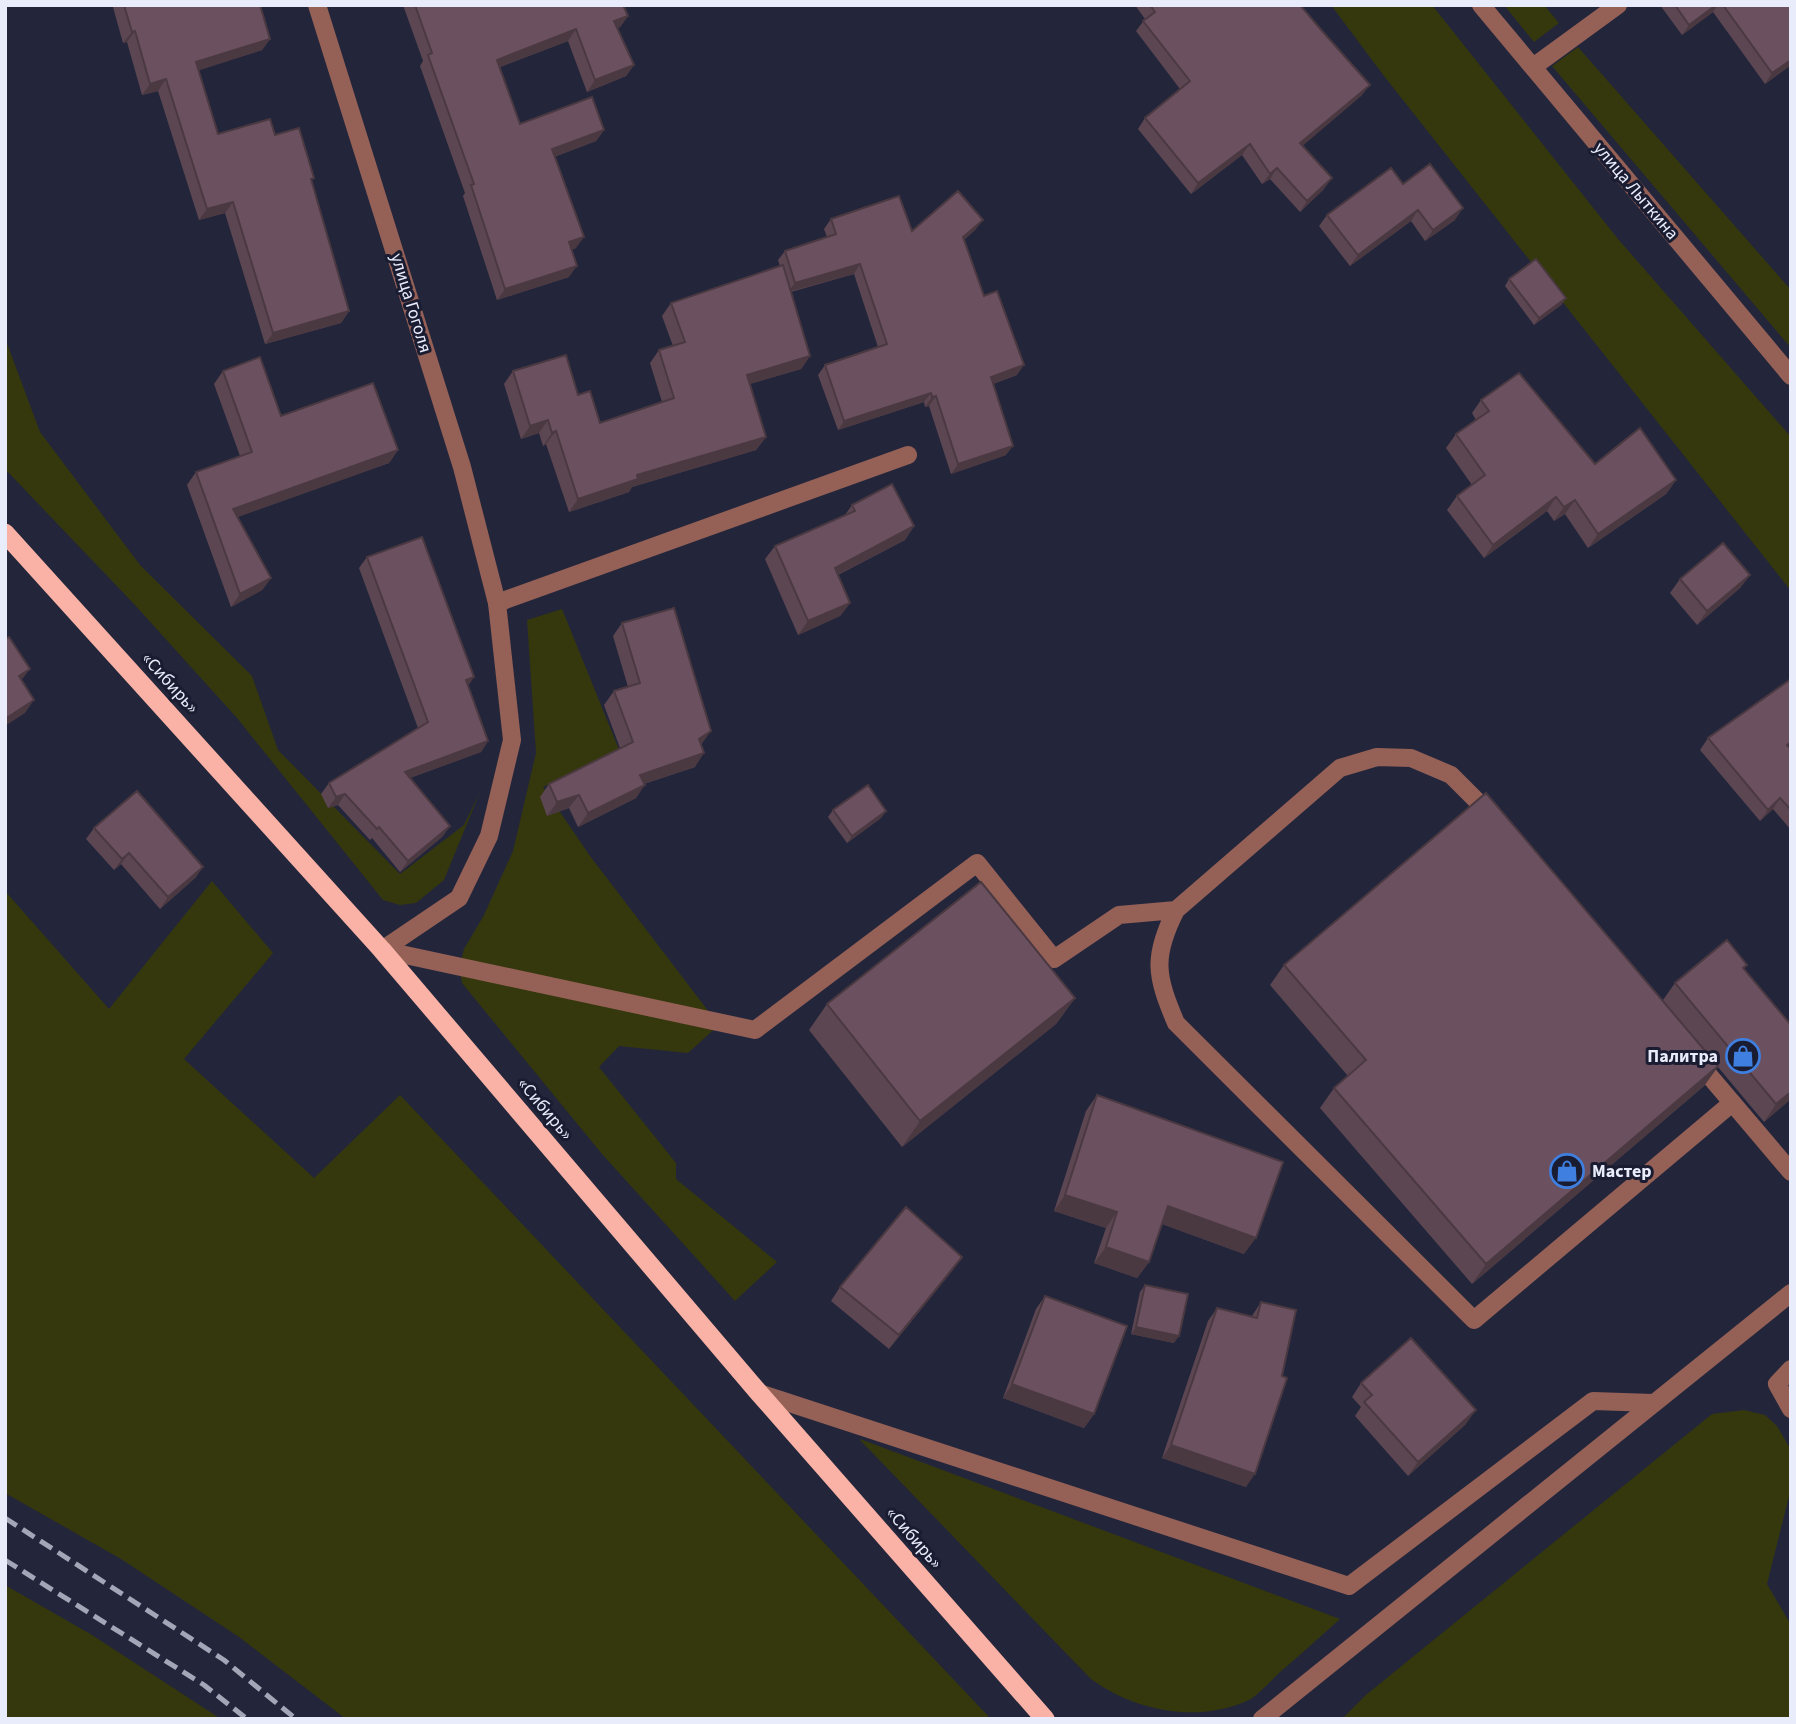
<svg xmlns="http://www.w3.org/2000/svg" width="1796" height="1724" font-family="'Source Sans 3',sans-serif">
	<rect width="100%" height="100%" fill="#23263b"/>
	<path fill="#35370d" d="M1331 5H1432L1618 239 1791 437V591L1384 76Z
		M1504 5H1544L1559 23 1534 42Z
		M1578 47 1791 290V348L1552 66Z
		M5 338 40 432 140 565 252 676 278 750 400 874 464 825 480 792 444 880 416 903 400 905 383 900 237 718 134 604 5 469Z
		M562 609 620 752 543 787 590 856 719 1025 688 1053 619 1046 599 1067 676 1163V1179L777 1262 735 1301 602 1154 462 983 459 968 464 949 484 915 513 851 536 753 527 620Z
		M212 881 273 953 184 1059 314 1178 400 1095 991 1719H346L239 1637 121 1559 5 1493V891L109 1009Z
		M1744 1410 1765 1415 1777 1426 1791 1450V1488L1767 1584 1791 1625V1719H1342L1367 1694 1712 1414Z
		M860 1440V1439L1340 1619C1320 1637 1300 1655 1279 1673 1270 1682 1261 1692 1251 1699 1200 1724 1136 1712 1091 1679Z
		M5 1585 92 1635 221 1719H5Z"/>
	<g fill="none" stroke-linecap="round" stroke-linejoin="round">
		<path stroke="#956056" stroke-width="18" d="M1533 67 1618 5
			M497 603 908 455
			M1494 818 1451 775 1411 758 1377 757 1340 768 1176 910C1152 957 1156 976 1176 1023L1474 1320 1732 1103
			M382 950 755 1030 977 863 1054 959 1119 915 1176 910
			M1696 1060 1791 1172
			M1791 1369 1777 1384 1791 1409
			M759 1393 1349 1586 1593 1401 1653 1403"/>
		<path stroke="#956056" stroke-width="18" d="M317 5 462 467 497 603 512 740 489 836 459 898 382 950
			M1481 5 1791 376"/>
		<path stroke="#956056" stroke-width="18" d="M1262 1719 1791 1293"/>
		<path stroke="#f9b2a5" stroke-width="19" d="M5 533 382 950 759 1393 1045 1719"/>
		<path stroke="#a3a6b7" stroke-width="5" stroke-dasharray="14 7" stroke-linecap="butt" d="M5 1518 224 1660 296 1719
			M5 1560 204 1685 247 1719"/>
	</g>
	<path fill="#5c4652" d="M114 5H260L270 39 262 50 198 70 218 134 275 135 312 181 349 311 341 323 265 344 225 213 199 220 158 91 142 95 127 42 123 43 113 7Z
		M403 5H623L628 16 620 27 617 28 634 65 626 76 587 92 568 41 500 67 520 124 604 130 596 141 554 157 576 248 571 250 569 277 497 300 463 196 465 193 420 66 423 61Z
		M1135 5H1300L1362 95 1302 146 1324 189 1300 212 1270 179 1262 184 1242 155 1191 194 1138 129 1145 118 1180 89 1136 31 1145 19Z
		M1660 5H1791V65L1765 84 1713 12 1682 35Z
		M1403 184 1455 220 1425 241 1411 221 1350 266 1319 226 1327 215Z
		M831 219 912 231 976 229 964 240 984 296 1017 375 993 384 1006 455 951 474 929 406 925 407 924 402 838 430 818 375 825 365 878 347 854 274 791 292 810 356 801 369 749 384 766 437 756 450 632 487 629 492 569 512 546 444 543 446 539 433 521 439 504 384 513 371 578 395 600 423 662 402 650 363 659 350 673 346 662 316 671 303 780 266 778 260 785 251 827 237 824 229Z
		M1509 279 1566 298 1561 305 1534 325 1505 286Z
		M223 371 281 416 398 450 389 463 237 517 271 578 262 590 231 607 187 485 196 472 240 456 214 384Z
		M1481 400 1595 464 1676 480 1666 494 1588 548 1565 514 1554 521 1547 511 1484 558 1447 510 1457 496 1472 485 1446 448 1456 434 1476 420 1472 413Z
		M852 505 914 526 905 540 838 575 850 603 840 616 798 635 765 559 775 546 845 515Z
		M367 557 468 686 488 741 481 752 410 778 450 826 442 837 400 872 372 838 370 840 338 805 328 808 321 794 329 783 418 728 359 568Z
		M1750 575 1740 588 1697 625 1670 593 1680 579Z
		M622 623 701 745 695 767 644 784 636 798 578 827 569 808 547 816 540 797 549 784 620 748 604 705 614 691 628 687 613 636Z
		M1708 738 1790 748 1791 749V830L1773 809 1760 821 1700 750Z
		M833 810 886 811 881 818 847 843 828 817Z
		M94 828 203 867 195 878 160 909 121 864 114 870 86 839Z
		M1284 965 1663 1000 1675 983 1744 969 1791 1099 1764 1122 1718 1067 1704 1086 1472 1284 1320 1108 1334 1088 1348 1076 1270 985Z
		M1075 998 1056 1024 902 1147 809 1030 827 1004Z
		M1097 1095 1244 1254 1162 1224 1149 1262 1137 1278 1094 1263 1106 1228 1054 1211 1086 1111Z
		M962 1257 952 1271 889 1349 831 1301 840 1287Z
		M1145 1285 1174 1343 1131 1334 1140 1292Z
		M1045 1296 1094 1414 1084 1428 1003 1398 1036 1309Z
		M1261 1302 1246 1487 1162 1458 1208 1321 1217 1308 1252 1316Z
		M1361 1383 1466 1424 1408 1476 1355 1416 1361 1407 1352 1397Z"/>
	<path fill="#4b3942" d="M1716 5H1718L1713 12 1682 35 1689 25Z
		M628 16 620 27 606 33 614 21Z
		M576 29 568 41 489 71 497 60Z
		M135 31 127 42 123 43 132 32Z
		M270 39 262 50 188 74 196 62Z
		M1791 60V65L1765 84 1772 73Z
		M634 65 626 76 587 92 595 80Z
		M166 79 158 91 142 95 150 84Z
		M1370 85 1362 95 1293 154 1300 143Z
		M604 130 596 141 544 161 552 149Z
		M1250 144 1242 155 1191 194 1198 183Z
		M1277 168 1270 179 1262 184 1270 174Z
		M1332 178 1324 189 1300 212 1307 201Z
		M233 202 225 213 199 220 207 209Z
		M1463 208 1455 220 1425 241 1433 230Z
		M1418 210 1411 221 1350 266 1358 255Z
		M983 220 976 229 956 247 963 237Z
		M584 237 576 248 561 253 569 242Z
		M860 264 854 274 788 292 795 283Z
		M577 266 569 277 497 300 505 289Z
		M1566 298 1561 305 1534 325 1539 318Z
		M349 311 341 323 265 344 273 333Z
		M810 356 801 369 737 388 747 375Z
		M1024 365 1017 375 984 387 991 377Z
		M931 393 924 402 838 430 844 421Z
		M936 396 929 406 925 407 932 397Z
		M548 420 539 433 521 439 530 426Z
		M556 431 546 444 543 446 552 433Z
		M766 437 756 450 632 487 629 492 569 512 578 499 637 475Z
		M1013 446 1006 455 951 474 958 464Z
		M398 450 389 463 224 522 233 509Z
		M1676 480 1666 494 1588 548 1598 534Z
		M1556 497 1547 511 1484 558 1493 545Z
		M1575 500 1565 514 1554 521 1564 507Z
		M914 526 905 540 825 581 835 568Z
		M1750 575 1740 588 1697 625 1707 611Z
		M271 578 262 590 231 607 240 594Z
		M850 603 840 616 798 635 808 621Z
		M30 669 20 682 19 676Z
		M474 677 467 688 466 680Z
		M34 700 25 713 5 726V719Z
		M711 731 701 745 699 739Z
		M488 741 481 752 398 782 405 772Z
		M704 753 695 767 631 788 640 775Z
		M645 785 636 798 578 827 588 813Z
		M345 794 338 805 328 808 336 797Z
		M579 795 569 808 547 816 557 802Z
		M1780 798 1773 809 1760 821 1768 810Z
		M886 811 881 818 847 843 852 836Z
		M450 826 442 837 400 872 408 861Z
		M129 853 121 864 114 870 122 859Z
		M203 867 195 878 160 909 168 897Z
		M1075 998 1056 1024 902 1147 920 1121Z
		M1718 1066 1704 1086 1472 1284 1486 1264Z
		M1791 1092V1099L1764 1122 1776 1104Z
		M1065 1195 1117 1212 1106 1228 1054 1211Z
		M1168 1206 1256 1238 1244 1254 1157 1222Z
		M1106 1247 1149 1262 1137 1278 1094 1263Z
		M962 1257 952 1271 889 1349 899 1335Z
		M1136 1327 1179 1336 1174 1343 1131 1334Z
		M1012 1384 1094 1414 1084 1428 1003 1398Z
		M1476 1410 1466 1424 1408 1476 1418 1462Z
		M1171 1445 1255 1474 1246 1487 1162 1458Z"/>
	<path fill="#6b515f" stroke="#4b3942" stroke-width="2" d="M124 5H260L270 39 196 62 218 134 270 119 275 135 299 128 314 178 311 179 349 311 273 333 233 202 207 209 166 79 150 84 135 31 132 32Z
		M415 5H623L628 16 614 21 634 65 595 80 576 29 497 60 520 124 592 97 604 130 552 149 584 237 569 242 577 266 505 289 471 185 474 184 428 55 432 53Z
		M1150 5H1300L1323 32 1370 85 1300 143 1332 178 1307 201 1277 168 1270 174 1250 144 1198 183 1145 118 1190 81 1143 21 1155 12Z
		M1675 5H1716L1689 25Z
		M1723 5H1791V60L1772 73Z
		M1430 164 1463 208 1433 230 1418 210 1358 255 1327 215 1391 168 1403 184Z
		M958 191 983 220 963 237 984 296 997 291 1024 365 991 377 1013 446 958 464 936 396 932 397 931 393 844 421 825 365 887 344 860 264 795 283 785 251 836 234 831 219 899 196 912 231Z
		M1536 259 1566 298 1539 318 1509 279Z
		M783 265 810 356 747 375 766 437 637 475 638 479 578 499 556 431 552 433 548 420 530 426 513 371 566 355 578 395 590 391 600 423 674 398 659 350 685 342 671 303Z
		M260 357 281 416 373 383 398 450 233 509 271 578 240 594 196 472 252 452 223 371Z
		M1519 373 1595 464 1640 428 1676 480 1598 534 1575 500 1564 507 1556 497 1493 545 1457 496 1485 475 1456 434 1489 411 1481 400Z
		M892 484 914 526 835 568 850 603 808 621 775 546 855 511 852 505Z
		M422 537 474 677 466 680 488 741 405 772 450 826 408 861 379 827 377 829 345 794 336 797 329 783 428 722 367 557Z
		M1723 543 1750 575 1707 611 1680 579Z
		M674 608 711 731 699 739 704 753 640 775 645 785 588 813 579 795 557 802 549 784 633 742 614 691 640 683 622 623Z
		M9 637 30 669 19 676 34 700 5 719V639Z
		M1791 679V742L1787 745 1791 749V810L1780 798 1768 810 1708 738Z
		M868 785 886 811 852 836 833 810Z
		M137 791 203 867 168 897 129 853 122 859 94 828Z
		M1486 793 1718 1066 1486 1264 1334 1088 1366 1060 1284 965Z
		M981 882 1075 998 920 1121 827 1004Z
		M1727 940 1747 965 1743 968 1791 1025V1092L1776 1104 1675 983Z
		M1097 1095 1283 1162 1256 1238 1168 1206 1149 1262 1106 1247 1117 1212 1065 1195Z
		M906 1207 962 1257 899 1335 840 1287Z
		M1145 1285 1188 1294 1179 1336 1136 1327Z
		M1045 1296 1127 1326 1094 1414 1012 1384Z
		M1261 1302 1296 1310 1282 1376 1287 1378 1255 1474 1171 1445 1217 1308 1257 1318Z
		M1411 1338 1476 1410 1418 1462 1364 1402 1372 1395 1361 1383Z"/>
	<defs>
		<g id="shop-ring" transform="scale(1.75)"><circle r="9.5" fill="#1a1c31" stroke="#3f7fe0" stroke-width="1.5"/><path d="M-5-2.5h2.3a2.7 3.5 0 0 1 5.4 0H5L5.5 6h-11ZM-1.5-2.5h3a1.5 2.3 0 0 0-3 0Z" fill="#3f7fe0"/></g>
	</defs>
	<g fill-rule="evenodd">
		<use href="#shop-ring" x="1743" y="1056"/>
		<use href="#shop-ring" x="1567" y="1171"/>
	</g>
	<g text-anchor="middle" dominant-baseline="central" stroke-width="6" stroke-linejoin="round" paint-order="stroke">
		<g font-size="18" fill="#e9ecfb" stroke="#1a1c31">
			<text transform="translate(1636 191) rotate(50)">улица Лыткина</text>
			<text transform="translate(411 303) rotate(73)">улица Гоголя</text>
			<text transform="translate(170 683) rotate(48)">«Сибирь»</text>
			<text transform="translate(545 1109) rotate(50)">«Сибирь»</text>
			<text transform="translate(914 1538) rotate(49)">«Сибирь»</text>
		</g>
		<g font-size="18" font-weight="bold" fill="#e9ecfb" stroke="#1a1c31" text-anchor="end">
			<text x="1718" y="1056">Палитра</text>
			<text x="1592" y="1171" text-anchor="start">Мастер</text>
		</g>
	</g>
	<rect width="1796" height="1724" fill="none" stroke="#e9ecfb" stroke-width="14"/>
</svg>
